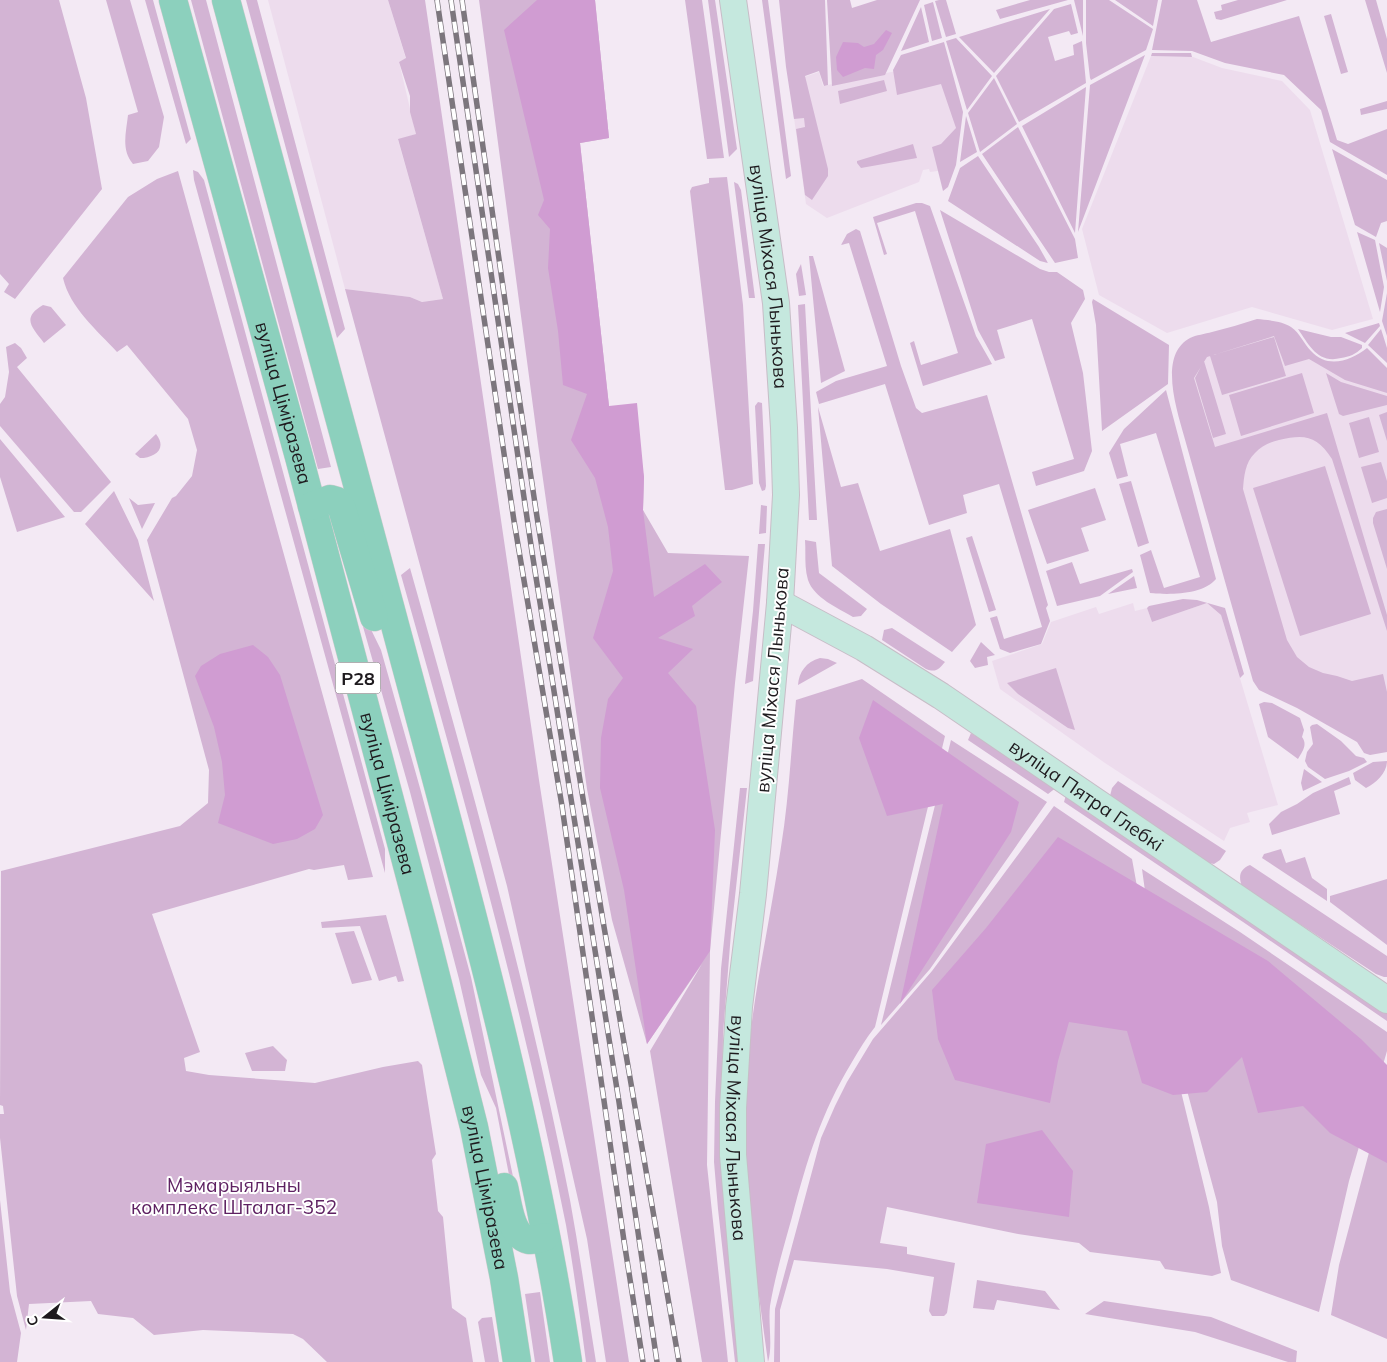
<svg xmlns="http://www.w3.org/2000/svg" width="1387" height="1362" font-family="Mulish,sans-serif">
	<rect width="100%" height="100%" fill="#f3e9f4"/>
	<path fill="#eddced" d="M268 0H388L406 59 399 62 416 134 398 140 443 299 422 302 410 297 345 289Z
		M1151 56 1193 57 1222 68 1282 81 1310 110 1373 319 1332 330 1252 307 1167 333 1099 295 1082 229Z
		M940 62 956 128 945 170 930 172 929 169 923 170 919 182 827 218 806 204 789 82 819 72 823 86Z
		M1257 326 1313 357 1387 388V735L1284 690 1188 375 1199 343Z
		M1133 603 1135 611 1147 608 1152 622 1207 603 1221 615 1278 805 1247 813 1250 822 1230 828 1224 841 1105 763 1000 689 992 661 1042 644 1051 622 1096 607 1099 614Z"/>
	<path fill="#d3b4d4" d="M0 0H59L86 98 102 189 15 299 4 292 9 284 0 274Z
		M106 0H130L164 117 159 147 148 161 133 164C121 150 126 133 128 115L138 112Z
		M145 0H153L191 139 186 144Z
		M191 0H206L331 467 318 469Z
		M246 0H257L345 329 337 338Z
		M388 0H425L539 780 629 1362H606L587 1239 507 886 345 289 410 297 422 302 443 299 398 139 416 134 410 112V96L399 62 406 58Z
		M479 0H595L609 138 580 143 609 406 630 411 644 477 643 510 668 553 749 556 735 683 710 951 707 1165 728 1362H702L650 1051 702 964 647 1044 612 920 587 789 538 444Z
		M685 0H702L724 158 707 159Z
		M708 0H715L737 149 729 157Z
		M762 0H768L791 176 786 179Z
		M779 0H825L828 85 824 86 819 71 805 76 828 169V176L812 200 805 195 796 129 805 127 804 118 794 119 786 67Z
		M827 0H850L852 8 877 0H920L885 75 832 86Z
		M939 0H946L956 34 946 37 935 1Z
		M1030 0H1068L1000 19 996 10Z
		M1074 0H1083V36Z
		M1086 0H1109L1153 29 1146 50 1091 80 1090 78 1086 43Z
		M1115 0H1158L1153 26Z
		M1162 0H1197L1211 42 1299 16 1337 140 1348 144 1387 129V175L1330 142 1321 110 1284 75 1225 63 1192 51 1152 50Z
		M1238 0H1287L1221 20 1216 19 1214 12 1222 10 1221 5Z
		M1365 0H1376L1387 39V73Z
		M933 2 942 38 932 41 924 5Z
		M1071 4 1078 33 1071 35 1069 31 1048 37 1055 61 1074 55 1073 45 1082 41 1086 83 1019 122 996 76 1054 9Z
		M921 7 929 42 901 51Z
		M1050 9 994 73 959 37Z
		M1331 14 1348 72 1341 74 1324 16Z
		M956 38 992 76 967 110 946 41Z
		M944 42 963 112 956 165 948 187 943 191 932 147 941 144 956 128 941 84 897 95 893 70 901 55Z
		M1152 53H1191L1192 57 1151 56Z
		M1145 55 1078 232 1090 85Z
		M994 78 1017 124 980 152 968 113Z
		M884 80 887 91 840 104 838 91Z
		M1086 87 1075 233 1022 126Z
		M1387 101V109L1361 115 1360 109Z
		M966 116 977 152 960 162Z
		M1018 127 1075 239 1078 258 1055 263 982 154Z
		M913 144 917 158 861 168 857 163V161Z
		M1332 149 1387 180V221L1381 223 1376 237 1355 225Z
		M978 156 1039 247 1048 263 1040 261 948 201 960 168Z
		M193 170 198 172 204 180 385 849V873L194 180Z
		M178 171 373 877 348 880 344 865 314 870 309 869 152 914 200 1052 184 1058 186 1071 209 1075 315 1083 383 1067 418 1061 422 1065 436 1154 432 1160 438 1211 443 1217 452 1308 466 1318 473 1362H327L303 1339 293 1334 203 1330 154 1335 133 1318 98 1314 91 1301 29 1304 26 1330 17 1296 0 1138V1114H4L3 1106 0 1105 1 871 180 826 208 803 209 770 147 540 172 498 176 496 192 476 197 450 188 419 127 345 117 352C97 330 70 308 63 278L128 197 157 179Z
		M727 177 743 305 753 484 732 490H725L690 191 692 187 709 183V178Z
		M734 182 738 184 741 190 755 298H749Z
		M916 203H922L930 206 976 336 992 364 923 386 910 343 914 341 921 365 958 353 915 211 877 223 887 254 884 255 873 217Z
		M940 210 1040 269 1049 272H1057L1083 290 1085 299 1071 323 1083 373 1092 451 1084 471 1036 486 1032 472 1074 459 1032 319 997 330 1005 358 995 361 978 330Z
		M856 229 860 231 901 366 916 408 922 413 987 395 1048 605 1046 608 1050 621 1041 644 1010 653 1000 649 990 618 997 616 1004 639 1042 627 999 484 963 495 967 513 929 525 885 384 819 404 816 392 836 381 887 366 849 243 841 245 847 234Z
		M1357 232 1375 240 1384 287 1380 312Z
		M1379 243 1387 248V281Z
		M809 256H813L845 371 821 383Z
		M801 264 806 295 799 296 796 274Z
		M1387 293V336L1382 321Z
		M1093 299 1169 345 1168 384 1102 431 1096 325 1092 302Z
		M805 304 817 520H809L798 305Z
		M43 305 51 307 66 325 44 343C32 327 21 318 43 305Z
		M1257 319C1267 320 1283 321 1291 327 1300 333 1304 344 1311 351 1327 369 1351 361 1367 348L1387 368V393L1345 380 1309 359 1285 366 1274 336 1207 357 1194 378 1215 447 1327 413 1387 615V631L1332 459C1317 435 1304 434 1279 440 1270 442 1261 446 1255 453 1245 462 1244 477 1243 489L1287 640 1297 657 1309 667 1323 673 1337 676 1352 681 1383 674 1387 692V752L1370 755 1364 753 1357 742 1297 708 1259 690 1253 681 1184 436C1177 410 1158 355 1190 338 1196 335 1205 334 1212 332 1227 328 1242 324 1257 319Z
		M1379 323 1380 326 1365 343 1345 333Z
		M1298 329 1331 337H1341L1362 345V348C1356 354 1349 357 1341 358 1318 364 1309 345 1298 329Z
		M1381 329 1387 348V363L1368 345Z
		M1274 337 1286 376 1222 395 1210 356Z
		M15 343 21 348 27 358 17 367 111 482 81 512H74L0 426V404L5 397 9 372 6 347Z
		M1204 361 1226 434 1213 438 1195 378Z
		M1302 373 1314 413 1241 436 1229 395Z
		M1326 373 1341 382 1387 396V405L1343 416 1339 414Z
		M1166 390 1216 579C1203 595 1168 595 1150 593L1140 555 1151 550 1164 588 1200 577 1156 433 1120 444 1128 476 1117 479 1109 453 1124 429Z
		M758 402 762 403 766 486 765 490 762 491 759 483 755 406Z
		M818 407 841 487 858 483 880 551 950 529 976 625 952 652 881 604 832 566Z
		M1387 412V441L1379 415Z
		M1369 417 1379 452 1359 458 1349 423Z
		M156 434C168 449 154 458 140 458L135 454Z
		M0 439 65 517 17 532 0 477Z
		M1381 462 1387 481V498L1372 503 1361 467Z
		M1325 466 1371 614 1300 636 1253 488Z
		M1131 481 1149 543 1138 547 1119 484Z
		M1095 488 1106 520 1081 528 1089 551 1047 564 1028 510Z
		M114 491 138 540 154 601 85 524Z
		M129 498 138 505 155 503 142 529Z
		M761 505 767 506 766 533 759 534Z
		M1387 509V569L1373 523V518L1376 512Z
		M333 521 360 607 381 650 420 788 471 977 523 1224 517 1216 496 1108 481 1075 459 979 410 792Z
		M972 536 996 610 989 612 966 538Z
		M805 540 816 542 819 573 867 609 861 616 853 617C838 608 814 598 808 580 804 567 806 552 805 540Z
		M758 544H765L753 681 745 684 753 611Z
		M1072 562 1080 584 1132 569 1133 572 1100 596 1057 606 1046 571Z
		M410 568C469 777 528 987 570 1200 580 1254 587 1308 596 1362H586C580 1316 574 1271 566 1225 522 1005 462 790 401 575Z
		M1134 576 1137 588 1108 594Z
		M1183 599 1197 600 1225 608 1244 674 1240 678 1221 615 1207 603 1152 622 1147 608 1149 606Z
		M892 628 945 662C939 669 936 673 926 669L882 640 884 630Z
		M981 642 995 655 987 657 988 665 975 668 970 661Z
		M820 658 828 659 837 663 798 685C799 672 806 662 820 658Z
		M1056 668 1075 730 1068 728 1018 694 1007 683Z
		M862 679 945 736 875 1027C866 1038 859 1050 852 1062 821 1113 807 1160 792 1217 784 1246 775 1276 770 1306 768 1324 773 1346 768 1362 756 1274 742 1184 745 1094 749 1010 769 929 781 847 789 798 791 749 796 700Z
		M1264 702 1272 703 1300 718 1304 730 1302 737C1308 745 1302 752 1298 759L1268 737 1259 704Z
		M1317 724 1341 741 1356 756 1364 758 1367 762 1349 771 1325 779 1308 767 1305 761 1307 752 1313 744 1310 727 1312 725Z
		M971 733 1057 787 1048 794 968 740Z
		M951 740 1047 802 930 969 881 1025Z
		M1387 761C1387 773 1376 783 1366 788L1355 780 1353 773 1373 762Z
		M1304 769 1322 782 1303 791 1301 783Z
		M1349 777 1351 784 1334 791 1340 814 1272 835 1269 824 1281 812 1297 804 1313 793Z
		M1118 781 1226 851 1220 860 1214 864 1204 862 1110 796 1112 788Z
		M740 788H747L731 933 723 1034 722 1161 741 1362H735L718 1209 714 1162 715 1102 721 969Z
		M1066 795 1387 1009V1021L1246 924 1064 802Z
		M1054 806 1132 859 1154 980 1209 1207 1221 1273 1212 1276 1165 1269 1160 1261 1090 1252 1079 1243 1018 1234 887 1207 880 1243 907 1247V1254L955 1263 947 1313 944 1316H932L929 1311 934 1277 887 1269 794 1260 780 1310V1362H774L775 1309 821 1138 835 1106 847 1082 873 1039 932 971Z
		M1281 849 1286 863 1305 857 1312 878 1327 889V901L1262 858 1264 854Z
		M1250 865 1387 956V977H1384L1376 974 1242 886C1238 876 1240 869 1250 865Z
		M1142 869 1240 932 1387 1032V1051L1349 1181 1319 1312 1231 1280 1222 1246 1217 1202 1157 979Z
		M1387 879V945L1330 902V896Z
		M386 915 404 981 398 982 396 976 379 981 360 926 322 928 321 922Z
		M354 931 372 980 352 984 335 933Z
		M273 1046 287 1060 285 1071H252L245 1053Z
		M1387 1085V1339L1331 1315 1339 1265Z
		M0 1200 10 1292 21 1333 17 1362H0Z
		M977 1280 1045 1291 1060 1310 997 1300 994 1310 973 1308Z
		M540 1292 550 1362H535L525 1294Z
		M1104 1301 1211 1317 1297 1351 1296 1362H1288L1195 1332 1085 1314Z
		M492 1317 499 1362H485L478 1322 482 1318Z"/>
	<path fill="#d09cd2" d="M537 0H595L609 138 580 143 609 406 637 403 644 477 643 510 654 597 705 564 722 582 692 606 695 616 658 638 693 649 668 673 696 706 715 830 710 951 647 1044 624 890 600 788 601 738 608 699 623 678 593 638 613 571 608 527 595 478 571 440 587 394 563 385 558 331 548 268 550 229 538 215 544 200 504 30Z
		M886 30 892 33 883 50 876 55 874 69 865 68 843 77 837 70 836 57 843 42 858 43 864 47 874 44Z
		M253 645 268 657 280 675 323 815 315 829 297 839 273 844 218 823 225 795 222 762 214 727 195 676 201 666 220 654Z
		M873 700 1019 802 1011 832 900 1004 943 804 887 816 859 738Z
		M1058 837 1268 961 1361 1039 1387 1065V1163L1330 1133 1303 1106 1258 1113 1242 1057 1207 1092 1173 1095 1142 1083 1127 1031 1069 1022 1058 1061 1050 1103 955 1080 938 1039 932 990 986 928Z
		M1042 1130 1073 1171 1069 1217 977 1203 986 1144Z"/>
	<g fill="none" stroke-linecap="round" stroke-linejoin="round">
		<g stroke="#c7bdc7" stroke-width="28">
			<g id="secondary">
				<path id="s1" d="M733 0 776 303 784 428 786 495 780 603 753 894 739 1007 733 1108V1155L751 1362"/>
				<path id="s2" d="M780 603 864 648 941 696 1387 1000"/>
			</g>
		</g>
		<g stroke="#cecdce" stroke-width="29">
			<g id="primary">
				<path id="s3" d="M173 0 299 457 424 929 474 1127 504 1278 517 1362"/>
				<path d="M226 0C291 241 357 481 421 722 478 933 535 1146 568 1362"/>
				<path d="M312 506 330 499 337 501 342 509 374 617"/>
				<path d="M504 1187C508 1203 510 1236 529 1240 534 1241 540 1238 545 1237"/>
			</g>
		</g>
		<use href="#secondary" stroke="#c5e8de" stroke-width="26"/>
		<use href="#primary" stroke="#8cd0bd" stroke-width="28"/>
		<g stroke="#7c767d" stroke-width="5.5">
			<path id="rail" d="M437 0 514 521 562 806 624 1241 643 1362
				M451 0 532 552 619 1102 657 1362
				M462 0 513 357 537 517 603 921 679 1362"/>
		</g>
		<use href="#rail" stroke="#fff" stroke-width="4" stroke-dasharray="11" stroke-linecap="butt"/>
	</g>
	<g text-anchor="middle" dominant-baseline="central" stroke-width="4" stroke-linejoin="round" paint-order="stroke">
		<rect fill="#fff" stroke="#625f62" stroke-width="1" x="335.5" y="662.5" width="45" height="31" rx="4"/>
		<g font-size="18" font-weight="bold" fill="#1e1a1e">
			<text x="358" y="678">Р28</text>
		</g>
		<g font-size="19" fill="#1e1a1e" stroke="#fff">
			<text stroke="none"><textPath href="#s1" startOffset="279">вуліца Міхася Лынькова</textPath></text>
			<text stroke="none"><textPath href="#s3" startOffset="418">вуліца Ціміразева</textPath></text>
			<text transform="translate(772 680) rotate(-85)">вуліца Міхася Лынькова</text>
			<text stroke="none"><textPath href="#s3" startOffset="822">вуліца Ціміразева</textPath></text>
			<text stroke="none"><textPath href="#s2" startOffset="362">вуліца Пятра Глебкі</textPath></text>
			<text stroke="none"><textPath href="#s1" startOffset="1134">вуліца Міхася Лынькова</textPath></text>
			<text stroke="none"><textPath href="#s3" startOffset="1228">вуліца Ціміразева</textPath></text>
		</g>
		<g font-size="19" fill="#5e2162" stroke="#fff">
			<text x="234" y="1185">Мэмарыяльны<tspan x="234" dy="22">комплекс Шталаг-352</tspan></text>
		</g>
	</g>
	<g transform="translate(45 1317) rotate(253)" stroke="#ffffff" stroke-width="4" paint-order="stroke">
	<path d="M0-4L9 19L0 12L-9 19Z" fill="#1e1a1e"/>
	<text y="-8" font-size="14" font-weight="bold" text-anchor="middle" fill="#1e1a1e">С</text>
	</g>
</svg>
